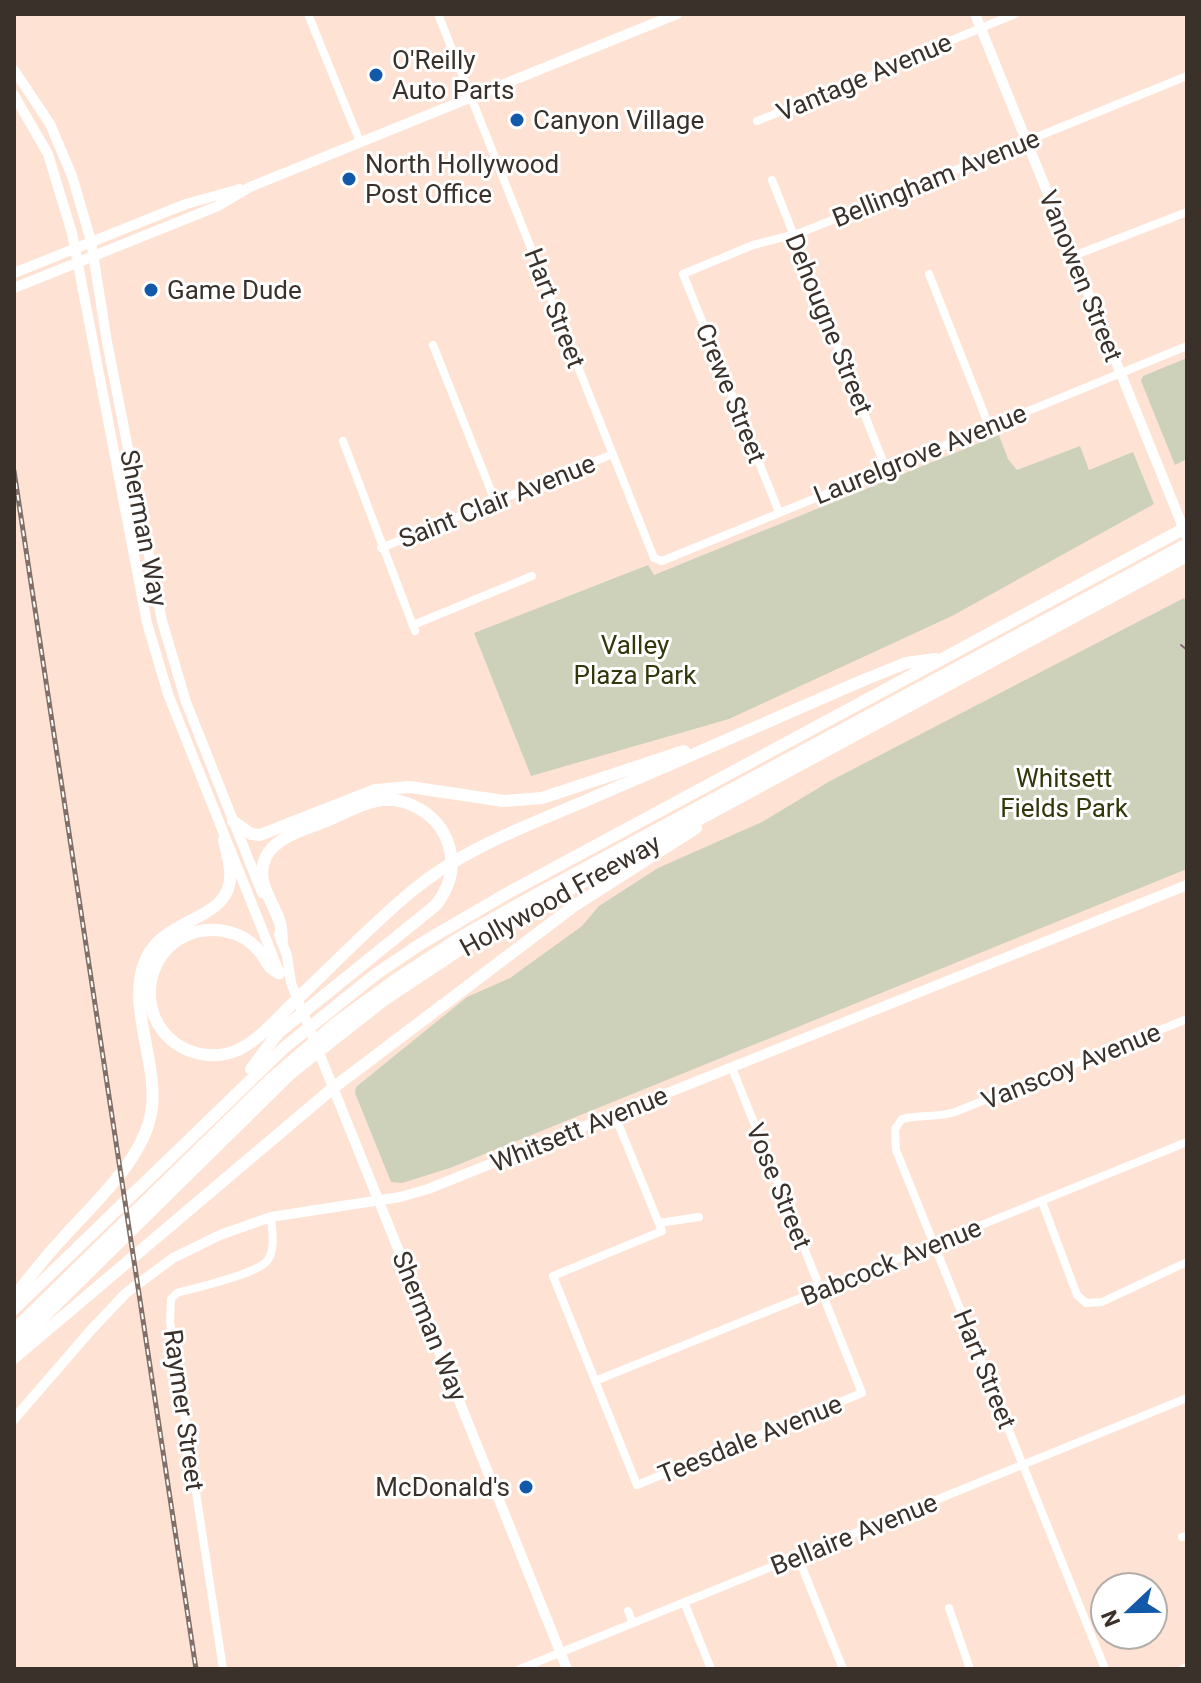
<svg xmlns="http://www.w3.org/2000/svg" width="1201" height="1683" font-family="Roboto,sans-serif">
	<rect width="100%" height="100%" fill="#fee3d4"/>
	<path fill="#cdd1ba" d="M1187 358V459L1175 465 1141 381 1143 376Z
		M999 435 1008 459 1017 470 1080 446 1089 470 1133 452 1154 504 952 616 729 719 531 776 474 633 648 565 654 575Z
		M1184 598 1187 604V869L450 1168 402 1183 391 1182 355 1093 356 1087 467 997 510 978 582 926 599 906 658 868 762 822 830 781Z"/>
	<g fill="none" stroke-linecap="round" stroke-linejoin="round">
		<path stroke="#846872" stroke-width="2" d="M1181 645 1187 650"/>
		<path stroke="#fff" stroke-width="8" d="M308 14 360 142
			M438 14 654 558 662 561 1187 346
			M757 121 913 59 928 50 1015 14
			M772 180 886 469
			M1073 256 1187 212
			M929 274 989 426
			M433 345 495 501
			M343 441 415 631
			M779 512 683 274 753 245 800 233 1187 76
			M381 548 613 454
			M413 625 532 576
			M615 1116 662 1231 553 1276 637 1485 862 1393 732 1068
			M1042 1202 1077 1295 1086 1303 1102 1302 1187 1262
			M659 1223 699 1217
			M595 1381 1187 1142
			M1182 1537 1187 1536
			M798 1557 843 1669
			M684 1602 711 1669
			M949 1608 970 1669
			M628 1611 633 1623
			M223 1669 170 1322 171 1299 177 1293C195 1288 257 1274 267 1261 276 1250 272 1231 271 1217
			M520 1669 1187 1398
			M1105 1669 896 1150 895 1129 902 1119C920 1114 937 1118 955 1112L1187 1019
			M1183 1669 1187 1667"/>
		<path stroke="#fff" stroke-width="10" d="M975 14 1187 537
			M14 70 50 124 72 176 91 241 107 342 162 621 186 702 262 893
			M14 95 48 154 72 233 147 623 168 694 280 974
			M14 273 186 204 240 189
			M14 288 218 206 250 187 677 14
			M279 934 287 956 291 983 567 1669
			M14 1419 91 1330 126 1293 173 1258 220 1235 271 1217 400 1197 428 1189 1187 885"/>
		<path stroke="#fff" stroke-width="12" d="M233 821 251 834 260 835 375 790 410 787 504 801 542 798 684 751
			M279 973C268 969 267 961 260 952 242 929 208 924 183 937 143 958 138 1016 175 1043 193 1056 217 1059 238 1050 259 1040 277 1019 293 1003 332 966 370 926 412 891 466 846 535 823 599 795 686 758 772 720 859 682L906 663 935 659
			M251 1069 279 1032 436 905C450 887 456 866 448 843 438 814 406 795 376 801 358 805 341 815 324 822 302 831 269 838 263 865 258 885 275 905 280 923 282 929 281 935 282 941
			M14 1297C29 1278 44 1258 61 1240 93 1204 148 1156 152 1106 157 1061 127 1004 145 961 164 914 236 923 230 869 229 860 226 849 224 840
			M14 1309 285 1047 376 974 422 943 506 894 1187 527
			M14 1330 270 1080 336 1023 395 980 461 937 528 899 1187 544
			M14 1346 291 1073 384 1000 470 943 1187 556
			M14 1358 333 1088 574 906 696 828"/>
		<g stroke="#807067" stroke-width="5">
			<path id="rail" d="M14 471 196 1669"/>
		</g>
		<use href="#rail" stroke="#fff" stroke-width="2" stroke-dasharray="6" stroke-linecap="butt"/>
	</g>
	<g fill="#125aa9" stroke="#fff" stroke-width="3">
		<circle cx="376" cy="75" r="8"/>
		<circle cx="517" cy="120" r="8"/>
		<circle cx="349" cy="179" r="8"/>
		<circle cx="151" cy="290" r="8"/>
		<circle cx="526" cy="1487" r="8"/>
	</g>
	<g text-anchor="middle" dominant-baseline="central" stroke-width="6" stroke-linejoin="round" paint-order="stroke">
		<g font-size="26" fill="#3b312b" stroke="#fff" text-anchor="start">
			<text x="392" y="60">O'Reilly<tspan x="392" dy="30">Auto Parts</tspan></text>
			<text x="533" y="120">Canyon Village</text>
			<text x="365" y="164">North Hollywood<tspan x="365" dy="30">Post Office</tspan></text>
			<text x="167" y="290">Game Dude</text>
			<text x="510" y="1487" text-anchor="end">McDonald's</text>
		</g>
		<g font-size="26" fill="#3b312b" stroke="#fff">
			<text transform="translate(864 77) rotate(-23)">Vantage Avenue</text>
			<text transform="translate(936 178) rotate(-22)">Bellingham Avenue</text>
			<text transform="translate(1081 276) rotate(68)">Vanowen Street</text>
			<text transform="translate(555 308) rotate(69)">Hart Street</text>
			<text transform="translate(829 324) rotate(68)">Dehougne Street</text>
			<text transform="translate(731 393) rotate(68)">Crewe Street</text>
			<text transform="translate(920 454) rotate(-22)">Laurelgrove Avenue</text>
			<text transform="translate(497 501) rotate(-22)">Saint Clair Avenue</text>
			<text transform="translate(144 528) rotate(79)">Sherman Way</text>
			<text transform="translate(560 895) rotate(-29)">Hollywood Freeway</text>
			<text transform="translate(1071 1066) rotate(-22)">Vanscoy Avenue</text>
			<text transform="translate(579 1129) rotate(-22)">Whitsett Avenue</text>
			<text transform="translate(779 1186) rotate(68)">Vose Street</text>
			<text transform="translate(891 1262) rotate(-22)">Babcock Avenue</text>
			<text transform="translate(430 1326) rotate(68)">Sherman Way</text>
			<text transform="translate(985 1369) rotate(68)">Hart Street</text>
			<text transform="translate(184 1410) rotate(82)">Raymer Street</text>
			<text transform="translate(750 1439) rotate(-22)">Teesdale Avenue</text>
			<text transform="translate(854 1534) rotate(-22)">Bellaire Avenue</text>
		</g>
		<g font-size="26" fill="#33370b" stroke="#fff">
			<text x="635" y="645">Valley<tspan x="635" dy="30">Plaza Park</tspan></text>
			<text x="1064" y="778">Whitsett<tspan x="1064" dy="30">Fields Park</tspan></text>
		</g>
	</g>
	<rect width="1201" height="1683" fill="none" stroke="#3b312b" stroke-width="32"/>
	<g transform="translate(1129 1611) rotate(248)"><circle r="38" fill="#ffffff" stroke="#b1adaa" stroke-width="2"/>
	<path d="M0-6L14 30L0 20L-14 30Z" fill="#125aa9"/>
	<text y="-12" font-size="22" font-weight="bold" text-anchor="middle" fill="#3b312b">N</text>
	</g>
</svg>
